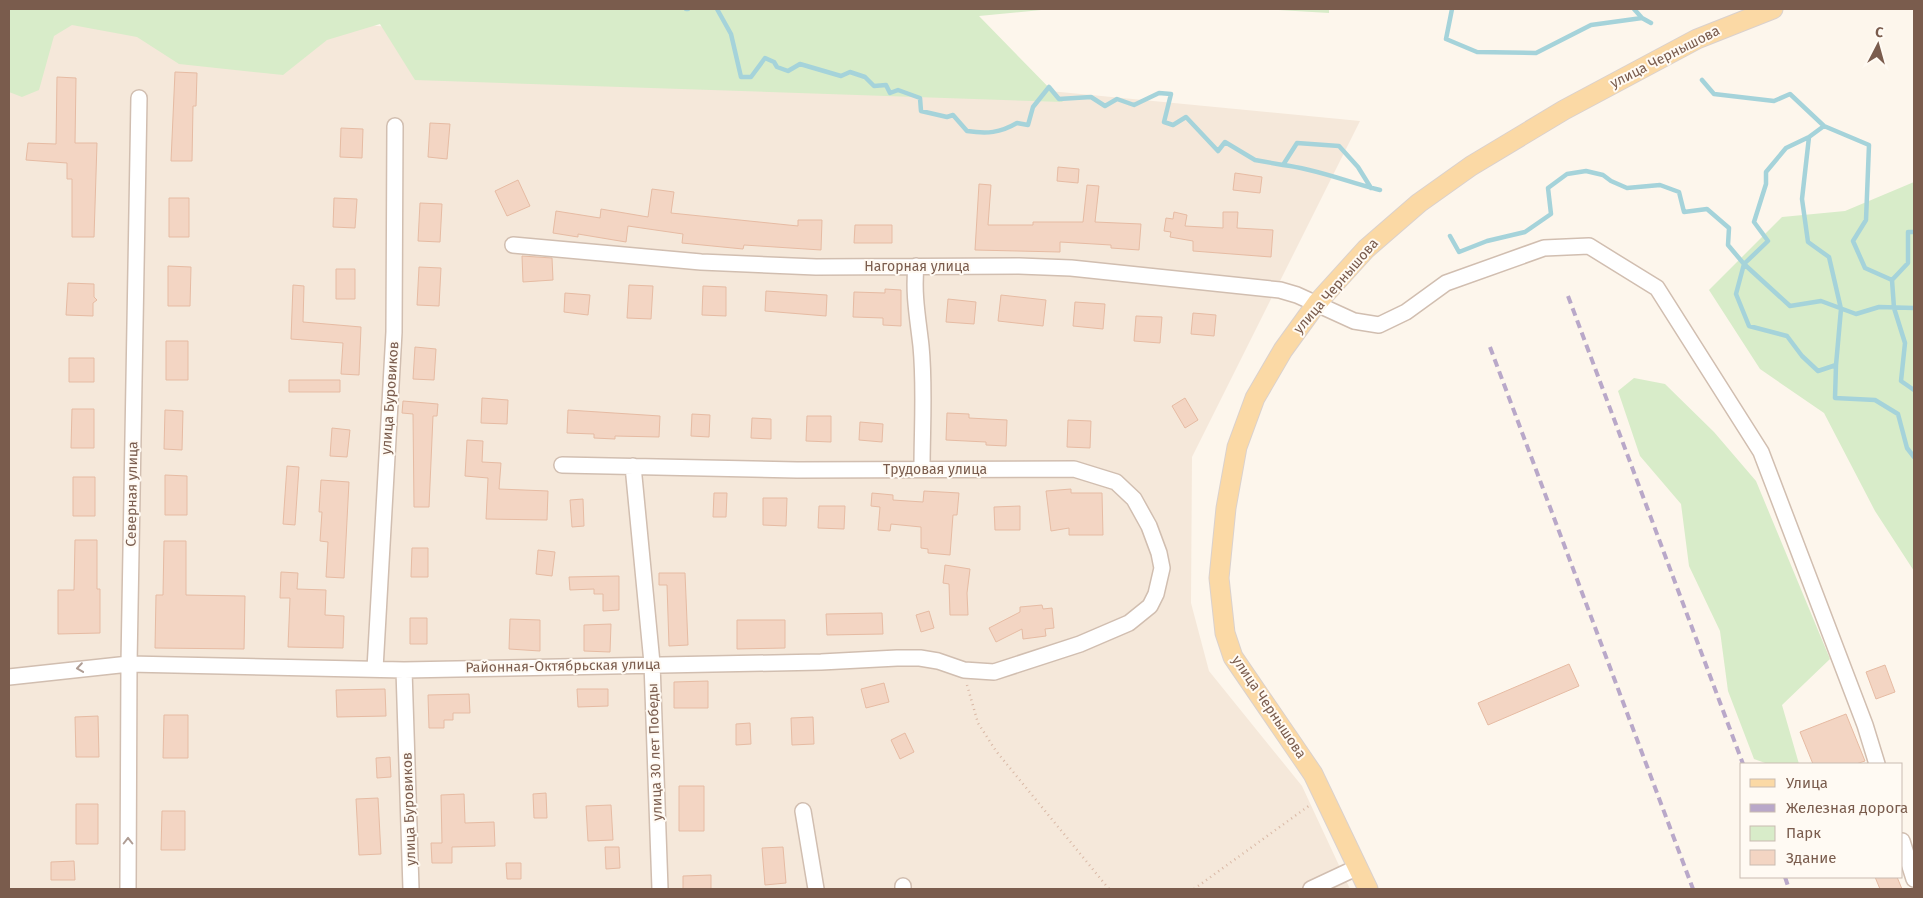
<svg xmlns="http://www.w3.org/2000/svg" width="1923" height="898" font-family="'Fira Sans',sans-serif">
	<rect width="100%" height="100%" fill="#fdf6ec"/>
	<path fill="#f5e8da" d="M9 9H203L1360 121 1192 457 1191 603 1209 671 1302 786 1350 889H9Z"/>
	<path fill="#d8ecc9" d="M10 9H1051L979 16 1063 102 415 80 380 24 327 40 283 75 179 64 137 37 72 25 54 36 39 90 22 97 9 92Z
		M1262 9H1329V13Z
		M1914 182V571L1875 511 1824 413 1760 369 1709 290 1782 217 1845 211Z
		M1634 378 1665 384 1714 432 1756 481 1830 659 1782 705 1799 764H1768L1754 759 1728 691 1720 631 1689 566 1681 504 1640 456 1618 391Z"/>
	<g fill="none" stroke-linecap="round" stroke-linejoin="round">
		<path stroke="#a5d3da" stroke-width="4.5" d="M686 9H688
			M717 9 731 34 741 77H751L765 58 774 62 777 67 788 71 800 64 841 76 850 72 865 77 874 86 886 85 890 93 898 90 920 98 921 111 947 117 953 115 967 131C987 134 1000 133 1017 123L1028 125 1033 107 1049 87 1059 99 1091 97 1105 106 1117 99 1134 105 1159 93 1171 94 1164 122 1173 125 1186 117 1218 151 1225 142 1255 160 1283 165 1297 143 1339 146 1358 167 1371 188
			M1452 9 1446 39 1477 52 1536 53 1591 25 1642 18 1651 23
			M1634 9 1642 18
			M1702 80 1714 94 1774 101 1790 94 1824 126 1809 137 1786 148 1766 172V184L1754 222 1768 241 1744 264 1736 294 1749 326 1787 336 1802 356 1818 371 1836 365 1835 398 1875 400 1898 414 1907 448 1914 457
			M1824 126 1869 145 1866 220 1853 241 1865 268 1892 280 1894 308 1905 343 1901 381 1914 390
			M1809 137 1802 199 1808 242 1829 257 1841 309 1836 365
			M1283 165C1317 169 1347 182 1380 190
			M1450 236 1459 252 1487 241 1525 232 1551 214 1548 188 1567 174 1586 171 1603 175 1611 181 1627 188 1660 185 1679 192 1684 212 1707 209 1729 228 1728 245 1744 264 1790 306 1821 301 1856 314 1879 307 1914 308
			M1892 280 1908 263V232H1914"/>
	</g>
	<path fill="#f3d5c3" stroke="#e6bba3" d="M175 72 197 73 196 106H193L192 161H171Z
		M57 77 76 78 75 143H97L94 237H72V179H67V163L26 160 28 143 56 144Z
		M430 123 450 124 447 159 428 157Z
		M341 128 363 129 362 158 340 157Z
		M1058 167 1079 169 1078 183 1057 181Z
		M1235 173 1262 177 1260 193 1233 190Z
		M518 180 530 206 507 216 495 191Z
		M979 184 991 185 988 225H1033V222H1083L1087 185 1099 186 1095 222 1141 224 1139 250 1111 248V245L1060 242V252L975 250Z
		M652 189 674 192 671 213 798 226V220H822L821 250 744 245 743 249 682 243 683 234 628 226 626 242 578 234V237L553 233 556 211 600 218 601 209 648 217Z
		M169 198H189V237H169Z
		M334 198 357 199 355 228 333 227Z
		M420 203 442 204 440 242 418 241Z
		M1174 212 1187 215 1185 226 1223 228V212H1238L1237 228 1273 230 1271 257 1193 251V241L1170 237 1171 232 1164 231 1166 218 1173 219Z
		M855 225H892V243H854Z
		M522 256 552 258 553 280 523 282Z
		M168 266 191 267 190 306H168Z
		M419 267 441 268 439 306 417 305Z
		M336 269H355V299H336Z
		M68 283 94 284V297L97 300 93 303V316L66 315Z
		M293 285 304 286 303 322 361 327 359 375 341 374 343 343 291 339Z
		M629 285 653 286 651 319 627 318Z
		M703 286 726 287V316L702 315Z
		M885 289 901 290V326L883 325V318L853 317 854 292 885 293Z
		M766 291 827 295 826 316 765 311Z
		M565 293 590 295 588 315 564 312Z
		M1001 295 1046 300 1043 326 998 321Z
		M948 299 976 302 974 324 946 322Z
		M1075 302 1105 304 1103 329 1073 326Z
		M1193 313 1216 315 1214 336 1191 334Z
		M1136 316 1162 317 1160 343 1134 341Z
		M166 341H188V380H166Z
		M415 347 436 349 434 380 413 379Z
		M69 358H94V382H69Z
		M289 380H340V392H289Z
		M482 398 508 400 507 424 481 423Z
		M1185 398 1198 420 1185 428 1172 406Z
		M403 401 438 404 437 416H433L429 507H414L413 414 402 413Z
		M72 409H94V448H71Z
		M165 410 183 411 182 450 164 449Z
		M568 410 660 416 659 437 615 436V439L594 438V434L567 433Z
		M947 413 969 414V418L1007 420 1006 446 986 445V442L946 440Z
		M692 414 710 415 709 437 691 436Z
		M807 416H831V442L806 441Z
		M752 418 771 419V439L751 438Z
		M1068 420 1091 421 1090 448 1067 447Z
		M860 422 883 424 882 442 859 440Z
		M332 428 350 430 347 457 330 456Z
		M467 440 483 441 482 462 501 463 499 489 548 491 547 520 486 519 488 478 465 476Z
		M287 466 299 467 295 525 283 524Z
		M165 475 187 476V515H165Z
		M73 477H95V516H73Z
		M321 480 349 482 344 578 326 577 328 542 320 541 322 512H319Z
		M1071 489V493H1102L1103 535H1069V528L1051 531 1046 491Z
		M924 491 959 493 957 515H953L950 555 928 553V549L921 548V527L891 524 890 531 878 530 880 507 871 506 872 493 893 495V500L923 502Z
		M714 493H727L726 517H713Z
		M763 498H787L786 526 763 525Z
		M583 499 584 526 572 527 570 500Z
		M819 506H845L844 529 818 528Z
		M1020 506V530H995L994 507Z
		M75 540H97V589H100V633L58 634V590H74Z
		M164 541H186V595L245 596 244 649 155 648 156 595H163Z
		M412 548H428V577H411Z
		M538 550 555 552 552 576 536 574Z
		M945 565 970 569 967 593 968 615H950L949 584 943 583Z
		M281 572 298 573 297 589 326 590 325 615 344 616 343 648 288 647 290 598H280Z
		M659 573H685L688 645 669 646 667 585H659Z
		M619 576V610L603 611V594H594V589L570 590 569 577Z
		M1042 605 1043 609 1052 608 1054 628 1045 629 1046 636 1023 639 1022 629 996 642 989 628 1020 612V607Z
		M929 611 934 628 921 632 916 615Z
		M882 613 883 634 827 635 826 614Z
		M410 618H427V644H410Z
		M510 619 540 620V651L509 649Z
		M737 620H785V648L737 649Z
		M611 624 610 652 584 651V625Z
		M1569 664 1579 686 1488 725 1478 703Z
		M1885 665 1895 692 1876 699 1866 672Z
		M708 681V708H674V682Z
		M884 683 889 702 866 708 861 689Z
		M385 689 386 716 337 717 336 690Z
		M577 689H608V706L578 707Z
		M469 694 470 713H453V720H444V728H429L428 695Z
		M1846 714 1865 761 1856 764H1813L1800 732Z
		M164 715H188V758H163Z
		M98 716 99 757H76L75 717Z
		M813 717 814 744 792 745 791 718Z
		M750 723 751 744 736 745V724Z
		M905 733 914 752 900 759 891 740Z
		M390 757 391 777 377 778 376 758Z
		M679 786H704V831H679Z
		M546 793 547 818H534L533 794Z
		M464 794 465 823 494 822 495 846 452 847V863H432L431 843H442L441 795Z
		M378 798 381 854 359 855 356 799Z
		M76 804H98V844H76Z
		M611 805 613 840 588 841 586 806Z
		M162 811H185V850H161Z
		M605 847H619L620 868 606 869Z
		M783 847 786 883 765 885 762 848Z
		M74 861 75 880H51V862Z
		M506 863H521V879H507Z
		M711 875V889H683V876Z
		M1875 877H1897L1902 889H1880Z"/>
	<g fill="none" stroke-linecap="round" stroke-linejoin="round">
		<g stroke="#d1beb0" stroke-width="18">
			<path id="minor" d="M513 245 701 262 816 267 1019 266 1071 268 1280 290 1297 295 1354 321 1379 325 1406 312 1446 283 1544 248 1589 246 1657 288 1761 452 1865 725 1877 764
				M916 266C913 294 918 319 921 346 925 387 922 428 922 469
				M633 466 652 663 660 889
				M375 669 394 332 395 126
				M404 670 411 889
				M9 677 129 664 404 670 821 662 897 658H920L938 661 964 670 994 672 1080 644 1129 623 1150 606 1156 594 1162 568 1159 553 1149 526 1134 499 1116 482 1074 469 797 470 562 465
				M803 811 816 889
				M1902 841 1914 879
				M128 889 129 664 139 98
				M903 889V886
				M1311 889 1358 867"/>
		</g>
		<g stroke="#dad1cd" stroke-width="21">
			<path id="major" d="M1368 889 1313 774 1233 657 1225 633 1219 578 1226 508 1237 447 1255 398 1283 350 1317 303 1366 249 1419 203 1471 166 1564 110 1697 39 1773 9"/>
		</g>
		<path stroke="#d9b8a5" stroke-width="2.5" stroke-dasharray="1 4" stroke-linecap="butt" d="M967 685 978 723 996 751 1109 889
			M1194 889 1310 805"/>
		<use href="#minor" stroke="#fff" stroke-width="15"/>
		<use href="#major" stroke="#fbd9a5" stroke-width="19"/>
		<path stroke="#b9a8c9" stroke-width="4" stroke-dasharray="8 5" stroke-linecap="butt" d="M1568 296 1743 764
			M1490 347 1693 889
			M1785 877 1789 889"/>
	</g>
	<defs><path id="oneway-chevron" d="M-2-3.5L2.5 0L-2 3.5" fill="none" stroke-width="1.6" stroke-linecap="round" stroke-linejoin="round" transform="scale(1.25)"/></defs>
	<g stroke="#af9d94">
		<use href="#oneway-chevron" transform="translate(80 668) rotate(172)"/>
		<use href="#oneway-chevron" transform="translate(128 841) rotate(-90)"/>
	</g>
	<g text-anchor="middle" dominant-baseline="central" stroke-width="4" stroke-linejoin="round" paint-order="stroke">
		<g font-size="14" fill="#7a5c4d" stroke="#fffaf3">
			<text transform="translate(1665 57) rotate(-27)">улица Чернышова</text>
			<text x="917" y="266">Нагорная улица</text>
			<text transform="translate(1336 286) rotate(-49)">улица Чернышова</text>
			<text transform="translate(390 398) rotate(-86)">улица Буровиков</text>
			<text x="935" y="469">Трудовая улица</text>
			<text transform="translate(132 494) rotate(-89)">Северная улица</text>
			<text transform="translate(563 666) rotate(-1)">Районная-Октябрьская улица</text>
			<text transform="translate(1269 707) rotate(56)">улица Чернышова</text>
			<text transform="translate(655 752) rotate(-92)">улица 30 лет Победы</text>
			<text transform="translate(409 809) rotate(-92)">улица Буровиков</text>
		</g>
	</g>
	<rect width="1923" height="898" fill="none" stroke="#7a5c4d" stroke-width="20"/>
	<rect x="1740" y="763" width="162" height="115" fill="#fffaf3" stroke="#cabbb1"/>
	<rect x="1750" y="779" width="25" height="8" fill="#fbd9a5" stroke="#cabbb1"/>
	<text x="1786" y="788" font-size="15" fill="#7a5c4d">Улица</text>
	<rect x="1750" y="804" width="25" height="8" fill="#b9a8c9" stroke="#cabbb1"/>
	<text x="1786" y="813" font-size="15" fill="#7a5c4d">Железная дорога</text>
	<rect x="1750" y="826" width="25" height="15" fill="#d8ecc9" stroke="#cabbb1"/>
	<text x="1786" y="838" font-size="15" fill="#7a5c4d">Парк</text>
	<rect x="1750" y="850" width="25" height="15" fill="#f3d5c3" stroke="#cabbb1"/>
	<text x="1786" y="863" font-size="15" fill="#7a5c4d">Здание</text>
	<g transform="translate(1878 45) rotate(6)" stroke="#fffaf3" stroke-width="4" paint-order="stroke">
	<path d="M0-4L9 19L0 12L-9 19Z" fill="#7a5c4d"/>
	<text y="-8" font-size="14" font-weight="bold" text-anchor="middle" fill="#7a5c4d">С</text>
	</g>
</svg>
